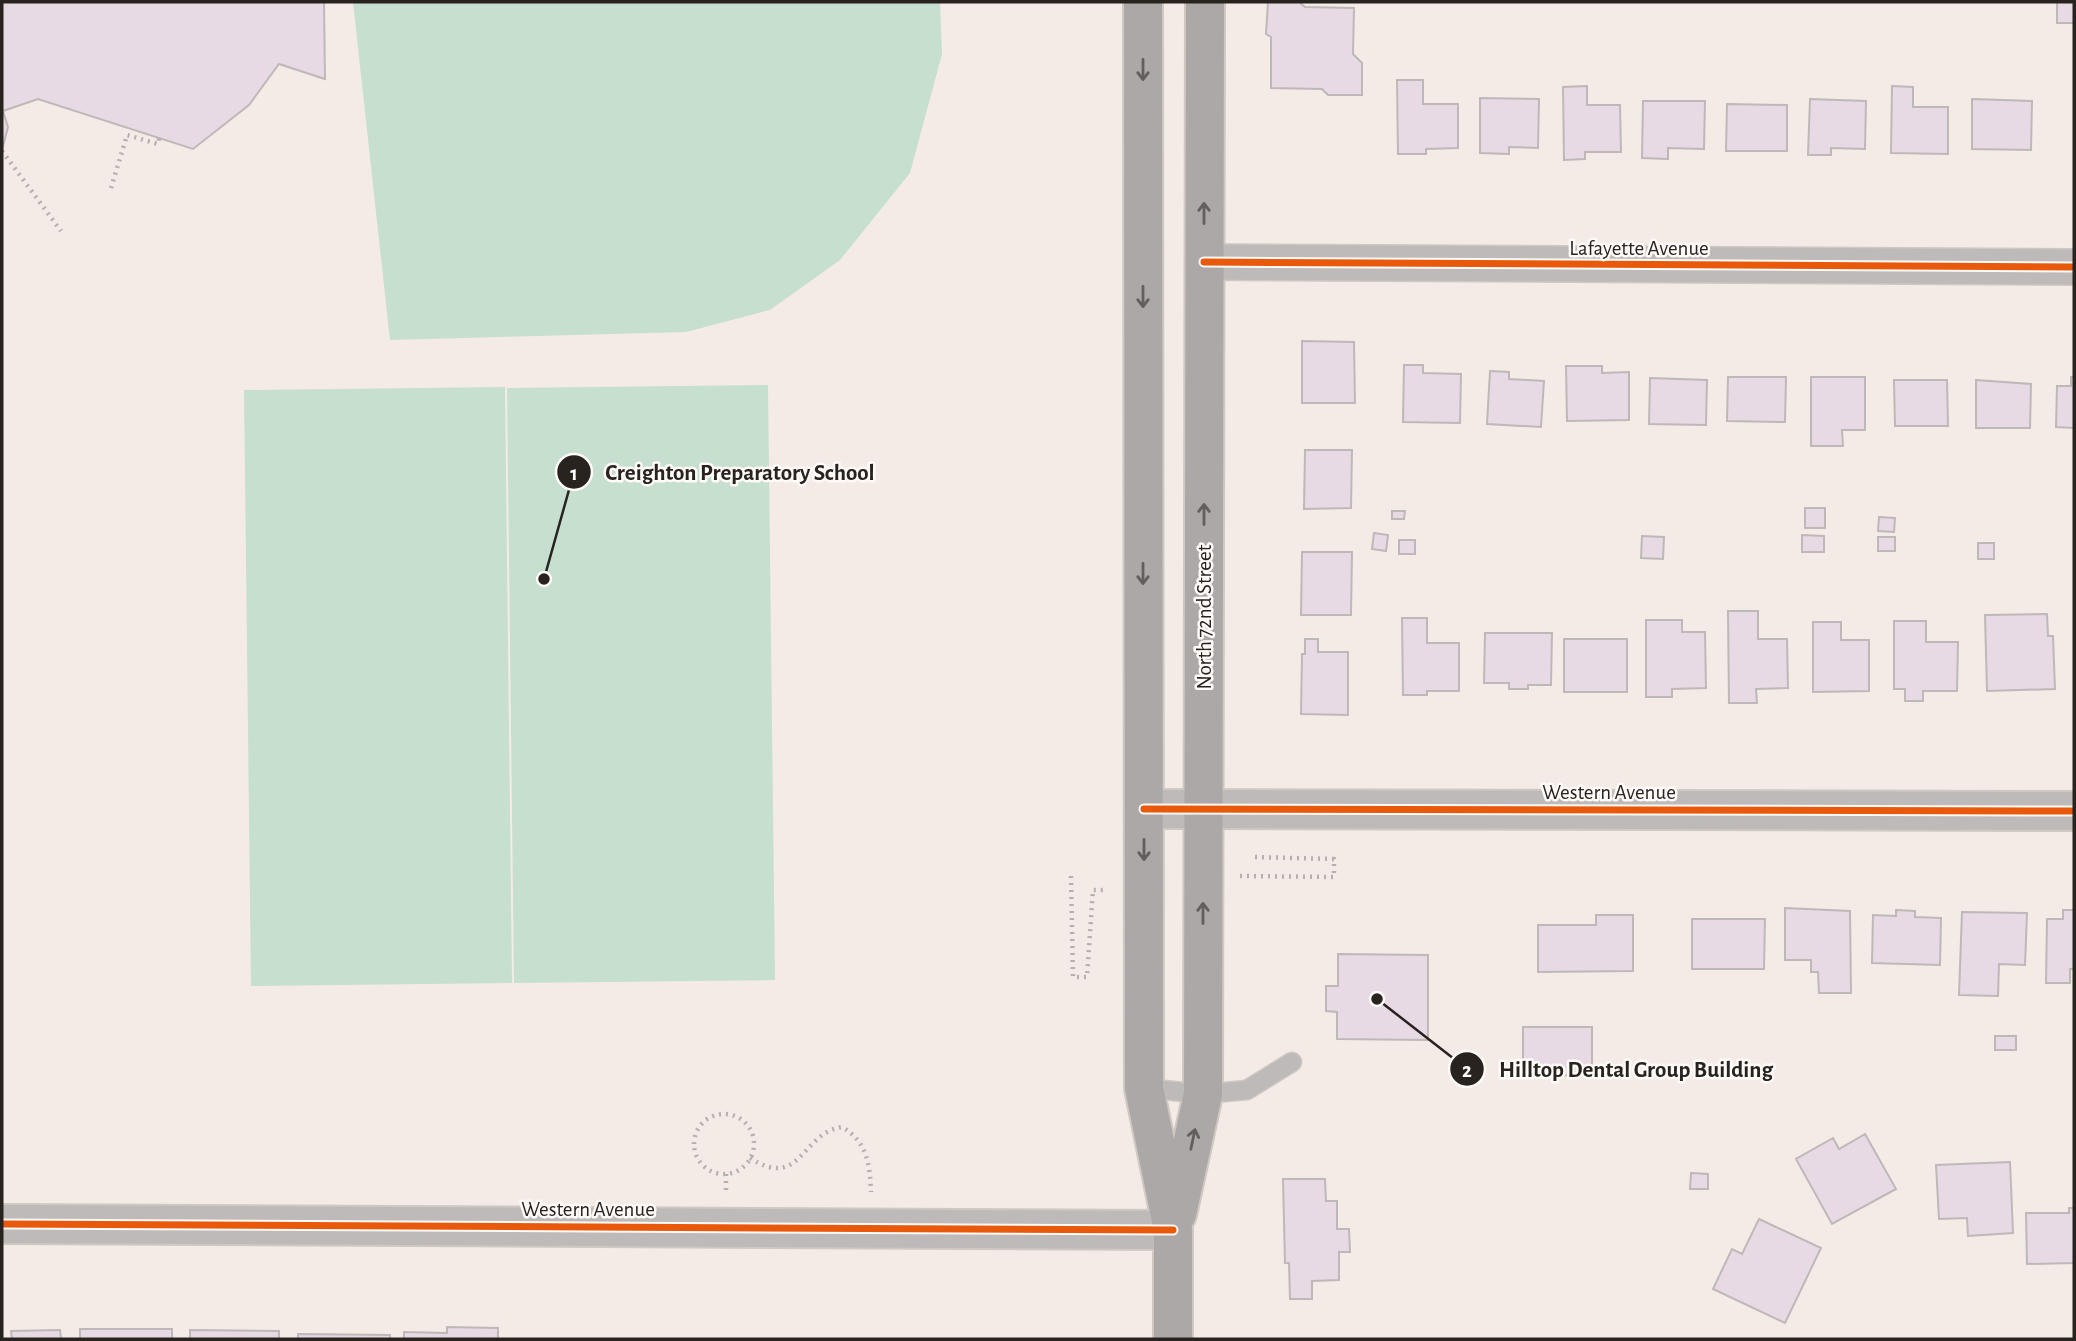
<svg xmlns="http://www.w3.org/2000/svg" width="2076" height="1341" font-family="'Alegreya Sans',sans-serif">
	<rect width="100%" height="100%" fill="#f4ebe6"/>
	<path fill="#c6dfce" d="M353 2H940L942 54 910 173 840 260 770 310 686 332 390 340Z
		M768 385 775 980 514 983 507 388Z
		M505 387 512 983 251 986 244 390Z"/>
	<path fill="#e8dae4" stroke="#beb8b8" stroke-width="2" d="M2 2H324L325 79 279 64 249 105 193 149 38 99 3 111 8 127 2 150Z
		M1268 2H1299L1305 7 1354 8 1353 54 1362 63V95H1328L1322 89 1271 88V37L1266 34Z
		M2057 2H2074V23H2057Z
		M1397 80H1423V104H1458V148L1426 149V154H1398Z
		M1587 86V105H1620L1621 152H1585V159L1564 160 1563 87Z
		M1892 86 1913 87V107H1948V154L1891 153Z
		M1480 98 1539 99 1538 148 1509 147V154L1480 153Z
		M1810 99 1866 101 1865 149 1831 148V155H1808Z
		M1972 99 2032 101 2031 150 1972 149Z
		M1643 101H1705L1704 149 1668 148V159L1642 158Z
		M1727 104 1787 105V151H1726Z
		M1302 341 1354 342 1355 403H1302Z
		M1404 365H1423V373L1461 374 1460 423 1403 422Z
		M1566 366H1602V373L1629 372V420L1567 421Z
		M1490 371 1509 372V379L1544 381 1541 427 1487 424Z
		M1728 377H1786L1785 422 1727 421Z
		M1811 377H1865V430H1842L1843 446H1811Z
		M2071 377H2074V428L2056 427 2057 386H2071Z
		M1650 378 1707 380 1706 425 1649 424Z
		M1894 380H1947L1948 426H1895Z
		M1976 380 2031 384 2030 428H1976Z
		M1305 450H1352L1351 508 1304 509Z
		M1805 508H1825V528H1805Z
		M1392 511H1405L1404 519H1392Z
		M1879 517 1895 518 1894 532 1878 531Z
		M1374 533 1388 535 1386 551 1372 549Z
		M1802 535 1824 536V552H1802Z
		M1642 536 1664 537 1663 559 1641 558Z
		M1878 537H1895V551H1878Z
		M1399 540H1415V554H1399Z
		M1978 543H1994V559H1978Z
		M1302 552H1352L1351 615H1301Z
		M1728 611H1758V639H1787L1788 688 1756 689 1757 703H1729Z
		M2047 614 2048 636H2053L2055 689 1987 691 1985 615Z
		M1402 618H1427V643H1459V691H1427V695H1403Z
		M1646 620H1682V632H1705L1706 688 1672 689V697H1646Z
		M1894 621H1926V642H1958L1957 691H1923V701H1905V689H1894Z
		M1813 622H1841V640H1869V691L1813 692Z
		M1485 633H1552L1551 685H1528V689H1509V683H1484Z
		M1305 639H1318V652H1348V715L1301 714 1302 654H1305Z
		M1564 639H1627V692H1564Z
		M1785 908 1850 911 1851 993H1819L1818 972H1811V960H1785Z
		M1896 910 1915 911V917L1941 918 1940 965 1872 963 1873 915 1896 916Z
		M2063 910H2074V969H2070V983H2046L2047 919H2063Z
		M1962 912 2027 913 2025 965 1999 964 1998 996 1959 995Z
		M1596 915H1633V971L1538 972V925H1596Z
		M1692 919H1765L1764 969H1692Z
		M1338 954 1428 955V1040L1337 1039V1012L1326 1011V986H1338Z
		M1523 1027H1592V1075L1523 1076Z
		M1995 1036H2016V1050H1995Z
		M1865 1134 1896 1189 1832 1224 1796 1159 1833 1138 1839 1149Z
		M2010 1162 2013 1233 1968 1236 1967 1218 1939 1219 1936 1165Z
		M1691 1173 1708 1174V1189H1690Z
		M1283 1179H1325L1326 1201H1337V1229H1349L1350 1252H1339V1280L1312 1281V1299H1290L1289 1263H1285Z
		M2069 1208H2074V1263L2027 1264 2026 1213H2069Z
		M1759 1219 1821 1248 1785 1323 1713 1289 1732 1249 1742 1254Z
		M447 1327 498 1328V1339H404V1332L447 1333Z
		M80 1329H172V1339H80Z
		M60 1330 61 1339H12L11 1331Z
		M190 1330 279 1331V1339H190Z
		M298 1334 390 1335V1339H298Z"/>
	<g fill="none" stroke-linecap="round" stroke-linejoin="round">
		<g stroke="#cfc8c3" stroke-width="21">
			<path id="service" d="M1144 1088 1203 1094 1247 1090 1292 1062"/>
		</g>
		<g stroke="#cfc8c3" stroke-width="38">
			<path id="minor" d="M1204 262 2074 267"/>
		</g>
		<g stroke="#cfc8c3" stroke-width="42">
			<path id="tertiary" d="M1144 809 2074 811
				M2 1224 1173 1230"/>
		</g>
		<g stroke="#cfc8c3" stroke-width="42">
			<path id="primary" d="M1143 2 1144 1088 1173 1230V1339
				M1177 1214 1203 1094 1205 2"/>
		</g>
		<path stroke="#b4b0af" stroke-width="4.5" stroke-dasharray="2 5" stroke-linecap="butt" d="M2 151 61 231
			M111 188 127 135 158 144 159 138
			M1071 876 1073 977H1087L1093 890H1106
			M1240 876 1334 877V859L1253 857
			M694 1144a30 30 0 1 1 60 0a30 30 0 1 1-60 0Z
			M750 1158C801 1191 801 1133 842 1127 867 1141 870 1165 871 1192
			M726 1174V1190"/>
		<use href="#service" stroke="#bdbab9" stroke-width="18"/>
		<use href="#minor" stroke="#bdbab9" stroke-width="35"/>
		<use href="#tertiary" stroke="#bdbab9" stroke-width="38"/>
		<use href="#primary" stroke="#ada8a8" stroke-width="38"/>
		<g stroke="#fdfaf8" stroke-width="11">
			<path id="cycleway" d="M1204 262 2074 267
				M1144 809 2074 811
				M2 1224 1173 1230"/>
		</g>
		<use href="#cycleway" stroke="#e8590c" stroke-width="7"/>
	</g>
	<defs><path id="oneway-shaft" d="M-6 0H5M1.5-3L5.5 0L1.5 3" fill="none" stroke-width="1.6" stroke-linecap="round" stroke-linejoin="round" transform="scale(1.75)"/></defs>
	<g stroke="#645f5d">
		<use href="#oneway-shaft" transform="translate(1143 70) rotate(90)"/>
		<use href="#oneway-shaft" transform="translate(1204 213) rotate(-90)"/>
		<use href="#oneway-shaft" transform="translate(1143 297) rotate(90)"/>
		<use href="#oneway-shaft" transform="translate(1204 514) rotate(-90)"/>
		<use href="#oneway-shaft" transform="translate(1143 574) rotate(90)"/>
		<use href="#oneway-shaft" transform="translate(1144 850) rotate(90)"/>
		<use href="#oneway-shaft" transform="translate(1203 913) rotate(-90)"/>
		<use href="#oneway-shaft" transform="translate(1193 1139) rotate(-78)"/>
	</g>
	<g text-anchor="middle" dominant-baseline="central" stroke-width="5" stroke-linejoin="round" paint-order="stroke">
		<g font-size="21" fill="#292320" stroke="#fdfaf8">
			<text x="1639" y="248">Lafayette Avenue</text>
			<text transform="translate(1204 617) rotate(-90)">North 72nd Street</text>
			<text x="1609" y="792">Western Avenue</text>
			<text x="588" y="1209">Western Avenue</text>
		</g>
	</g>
	<path fill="none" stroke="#292320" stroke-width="2.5" d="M544 579L574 472M1377 999L1467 1069"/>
	<g fill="#292320" stroke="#fdfaf8" stroke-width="2.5">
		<circle cx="544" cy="579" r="7"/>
		<circle cx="1377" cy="999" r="7"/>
		<circle cx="574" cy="472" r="18"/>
		<circle cx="1467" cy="1069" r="18"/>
	</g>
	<g font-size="21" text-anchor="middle" font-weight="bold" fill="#fff">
		<text x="574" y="480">1</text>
		<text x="1467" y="1077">2</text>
	</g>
	<g font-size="23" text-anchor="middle" font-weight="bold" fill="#292320" stroke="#fdfaf8" stroke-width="5" stroke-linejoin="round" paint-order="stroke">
		<text x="740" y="480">Creighton Preparatory School</text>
		<text x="1636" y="1077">Hilltop Dental Group Building</text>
	</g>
	<rect width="2076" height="1341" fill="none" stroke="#292320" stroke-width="7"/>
</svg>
